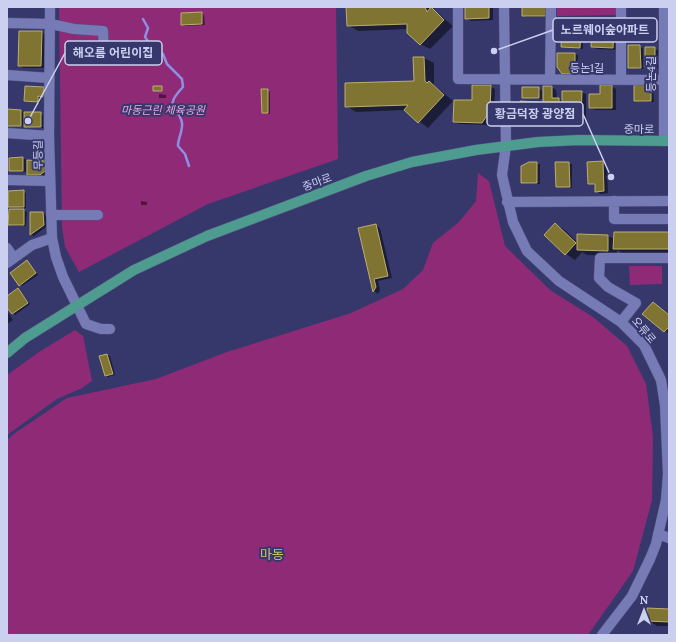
<svg xmlns="http://www.w3.org/2000/svg" width="676" height="642" font-family="Lora,'Noto Sans KR',serif">
	<rect width="100%" height="100%" fill="#36386c"/>
	<path fill="#8f2b76" d="M59 7H336L338 159 208 204 79 272 65 247 62 227Z
		M557 7H616V15L557 16Z
		M478 173 489 181 505 246 550 290 593 317 627 346 646 384 653 437 652 500 633 571 588 635H7V440L15 433 67 398 156 379 227 352 351 313 403 289 423 270 433 243 459 222 476 201Z
		M629 266H662V284L630 285Z
		M75 330 83 336 92 381 82 388 57 399 7 435V375L39 352Z"/>
	<path fill="#0007" d="M347 7H434V10L453 26 430 49 420 44 408 29 358 31 348 25Z
		M466 7H493V20L471 21 466 18Z
		M523 7 550 17H526L523 15Z
		M201 13 204 15 205 25 185 26 182 24Z
		M614 30 618 33V50L597 49 592 47Z
		M580 31 583 32V49L562 47Z
		M42 32 46 35 45 68H23L19 65Z
		M629 46 643 48V69L629 67Z
		M646 48 658 50V68L646 66Z
		M558 54H575L578 55V75H566L563 74Z
		M414 58H424L434 63V85L453 101 428 128 405 110 356 112 346 106 415 82Z
		M651 85 653 87 654 102 635 101Z
		M490 86 495 89 494 114 487 125 459 124 454 122 473 101Z
		M611 86 616 89V110H595L590 108Z
		M552 87 556 90 557 99 563 101 581 92 586 94V121H567L563 119V121H549L544 119Z
		M43 88 46 90V98L41 97 40 103 25 101Z
		M523 88 542 90V99L523 97Z
		M267 90 270 92V114L263 112Z
		M159 94 166 95V98H159Z
		M521 102 542 104V123L531 121Z
		M21 111 24 113 43 115V128L8 125Z
		M23 158 26 160V172L10 170Z
		M45 162 48 172 43 176 28 174Z
		M603 162 607 165 608 193 601 194 596 191V186L589 183Z
		M530 163 540 164V184L522 183Z
		M556 163 572 164V188L557 186Z
		M23 192 26 193V208L9 206Z
		M141 201 147 202V205H141Z
		M7 210 10 212 24 210 27 212 26 226H12L8 223 7 229Z
		M31 213 46 214V227L34 236 31 235Z
		M555 224 565 230 578 243V235L608 236 615 239 669 233V254H624L617 250V256L587 255 582 252 575 260 566 254Z
		M375 225 380 228 392 278 378 281 380 290 378 294 374 291 359 229Z
		M27 261 38 275 22 286 20 285Z
		M18 289 30 304 15 315 7 306V297Z
		M653 303 669 314V334L644 314Z
		M7 311 13 320 7 324Z
		M107 355 110 356 115 375 108 377 105 376Z
		M669 610V626H657L648 620Z"/>
	<g fill="none" stroke-linecap="round" stroke-linejoin="round">
		<path stroke="#8c8fe3" stroke-width="2.5" d="M143 19 148 28 145 37 153 48 163 54 167 64 182 79 183 87C162 109 179 105 182 123 183 131 178 138 178 146L185 154 189 166"/>
	</g>
	<path fill="#7f7432" stroke="#bbaf6d" d="M346 7H425L427 12 431 7 444 20 420 45 407 33V24L347 26Z
		M465 7H489V18L465 19Z
		M522 7H548V16H522Z
		M202 12V24L181 25V13Z
		M562 29 581 30 580 48 561 47Z
		M592 29H614L613 48 591 47Z
		M19 31H42L41 66H18Z
		M628 45H640L641 68H628Z
		M645 47H655V67H645Z
		M557 53H575V74H562L557 67Z
		M413 57H424L425 81 427 83 429 81 444 95 418 123 404 110 408 105 345 107V83L414 81Z
		M651 84V101H634V85Z
		M472 85H491L490 111 482 123 453 122 454 100H472Z
		M600 85H612V108H589V94H600Z
		M25 86 44 87 43 97 38 96V102L24 101Z
		M153 86H162V91H153Z
		M543 86H552V98H559V119H543Z
		M522 87H539V98H522Z
		M261 89H268V113H262Z
		M562 91H582L581 119H562Z
		M520 101 539 102V122L530 121 520 112Z
		M7 109 21 110V126H7Z
		M24 112H41V127H24Z
		M23 157V171H9V158Z
		M27 160 45 161V171L40 175H27Z
		M603 161 604 191 595 192V184H588L587 162Z
		M529 162H537V183H521V166Z
		M555 162H569L570 187H556Z
		M24 190V207H8V191Z
		M9 209H24V225H8Z
		M30 212H43L44 225 30 235Z
		M555 223 576 243 565 255 544 235Z
		M376 224 388 276 374 279 376 287 373 292 358 228Z
		M614 232H669V249H613Z
		M577 234 608 235V251L577 250Z
		M27 260 36 273 19 286 10 273Z
		M18 288 28 303 12 314 7 308V296Z
		M653 302 669 315V327L664 332 642 314Z
		M107 354 113 374 105 376 99 356Z
		M647 608 669 609V622L647 621Z"/>
	<g fill="none" stroke-linecap="round" stroke-linejoin="round">
		<g stroke="#52537f" stroke-width="11">
			<path id="minor" d="M50 7 49 136 52 238 56 257 63 277 86 324 101 329H110
				M458 7V79L669 80
				M504 7 506 145 502 175 513 222 527 251 559 281 621 322 644 345 661 380 665 405 668 474 666 500 656 544 650 559 632 596 602 635
				M7 23 51 24 74 29 103 31 104 53
				M7 75 49 78
				M550 80 551 7
				M621 80V7
				M7 133 49 136
				M664 141V7
				M7 180 50 181
				M614 201V219H669
				M507 202 669 201
				M51 215H98
				M7 248 13 257
				M7 263 32 245 52 238
				M621 322 636 303 608 287 599 278 600 258H669
				M658 534 669 538"/>
		</g>
		<g stroke="#52537f" stroke-width="11">
			<path id="major" d="M7 353 25 338 134 270 207 236 366 176 412 162 476 150 538 142 579 140 669 141"/>
		</g>
		<use href="#minor" stroke="#767bb5" stroke-width="10"/>
		<use href="#major" stroke="#4e9b90" stroke-width="10"/>
	</g>
	<g text-anchor="middle" dominant-baseline="central" stroke-width="4" stroke-linejoin="round" paint-order="stroke">
		<g font-size="11" fill="#ccd0f0" stroke="#36386c">
			<text x="587" y="68">등논1길</text>
			<text transform="translate(651 74) rotate(-90)">등논4길</text>
			<text transform="translate(639 129) rotate(1)">중마로</text>
			<text transform="translate(38 155) rotate(-91)">무등길</text>
			<text transform="translate(317 182) rotate(-20)">중마로</text>
			<text transform="translate(644 330) rotate(50)">오류로</text>
		</g>
		<g font-size="11" font-style="italic" fill="#f3a5da" stroke="#36386c">
			<text x="163" y="110">마동근린 체육공원</text>
		</g>
		<g font-size="13" fill="#cec072" stroke="#36386c">
			<text x="272" y="554">마동</text>
		</g>
	</g>
	<path fill="none" stroke="#ccd0f0" stroke-width="1.5" d="M494 51L553 30M28 121L65 53M611 177L583 114"/>
	<g fill="#ccd0f0" stroke="#36386c" stroke-width="1.5">
		<circle cx="494" cy="51" r="4"/>
		<circle cx="28" cy="121" r="4"/>
		<circle cx="611" cy="177" r="4"/>
	</g>
	<g fill="#36386c" stroke="#ccd0f0" stroke-width="1.5">
		<rect x="553" y="18" width="104" height="24" rx="4"/>
		<rect x="65" y="41" width="97" height="24" rx="4"/>
		<rect x="487" y="102" width="96" height="24" rx="4"/>
	</g>
	<g font-size="12" text-anchor="middle" font-weight="bold" fill="#ccd0f0">
		<text x="605" y="34">노르웨이숲아파트</text>
		<text x="113" y="57">해오름 어린이집</text>
		<text x="535" y="118">황금덕장 광양점</text>
	</g>
	<rect width="676" height="642" fill="none" stroke="#ccd0f0" stroke-width="16"/>
	<g transform="translate(644 610)" stroke="#36386c" stroke-width="3" paint-order="stroke">
	<path d="M0-3L7 15L0 10L-7 15Z" fill="#ccd0f0"/>
	<text y="-6" font-size="11" font-weight="bold" text-anchor="middle" fill="#ccd0f0">N</text>
	</g>
</svg>
